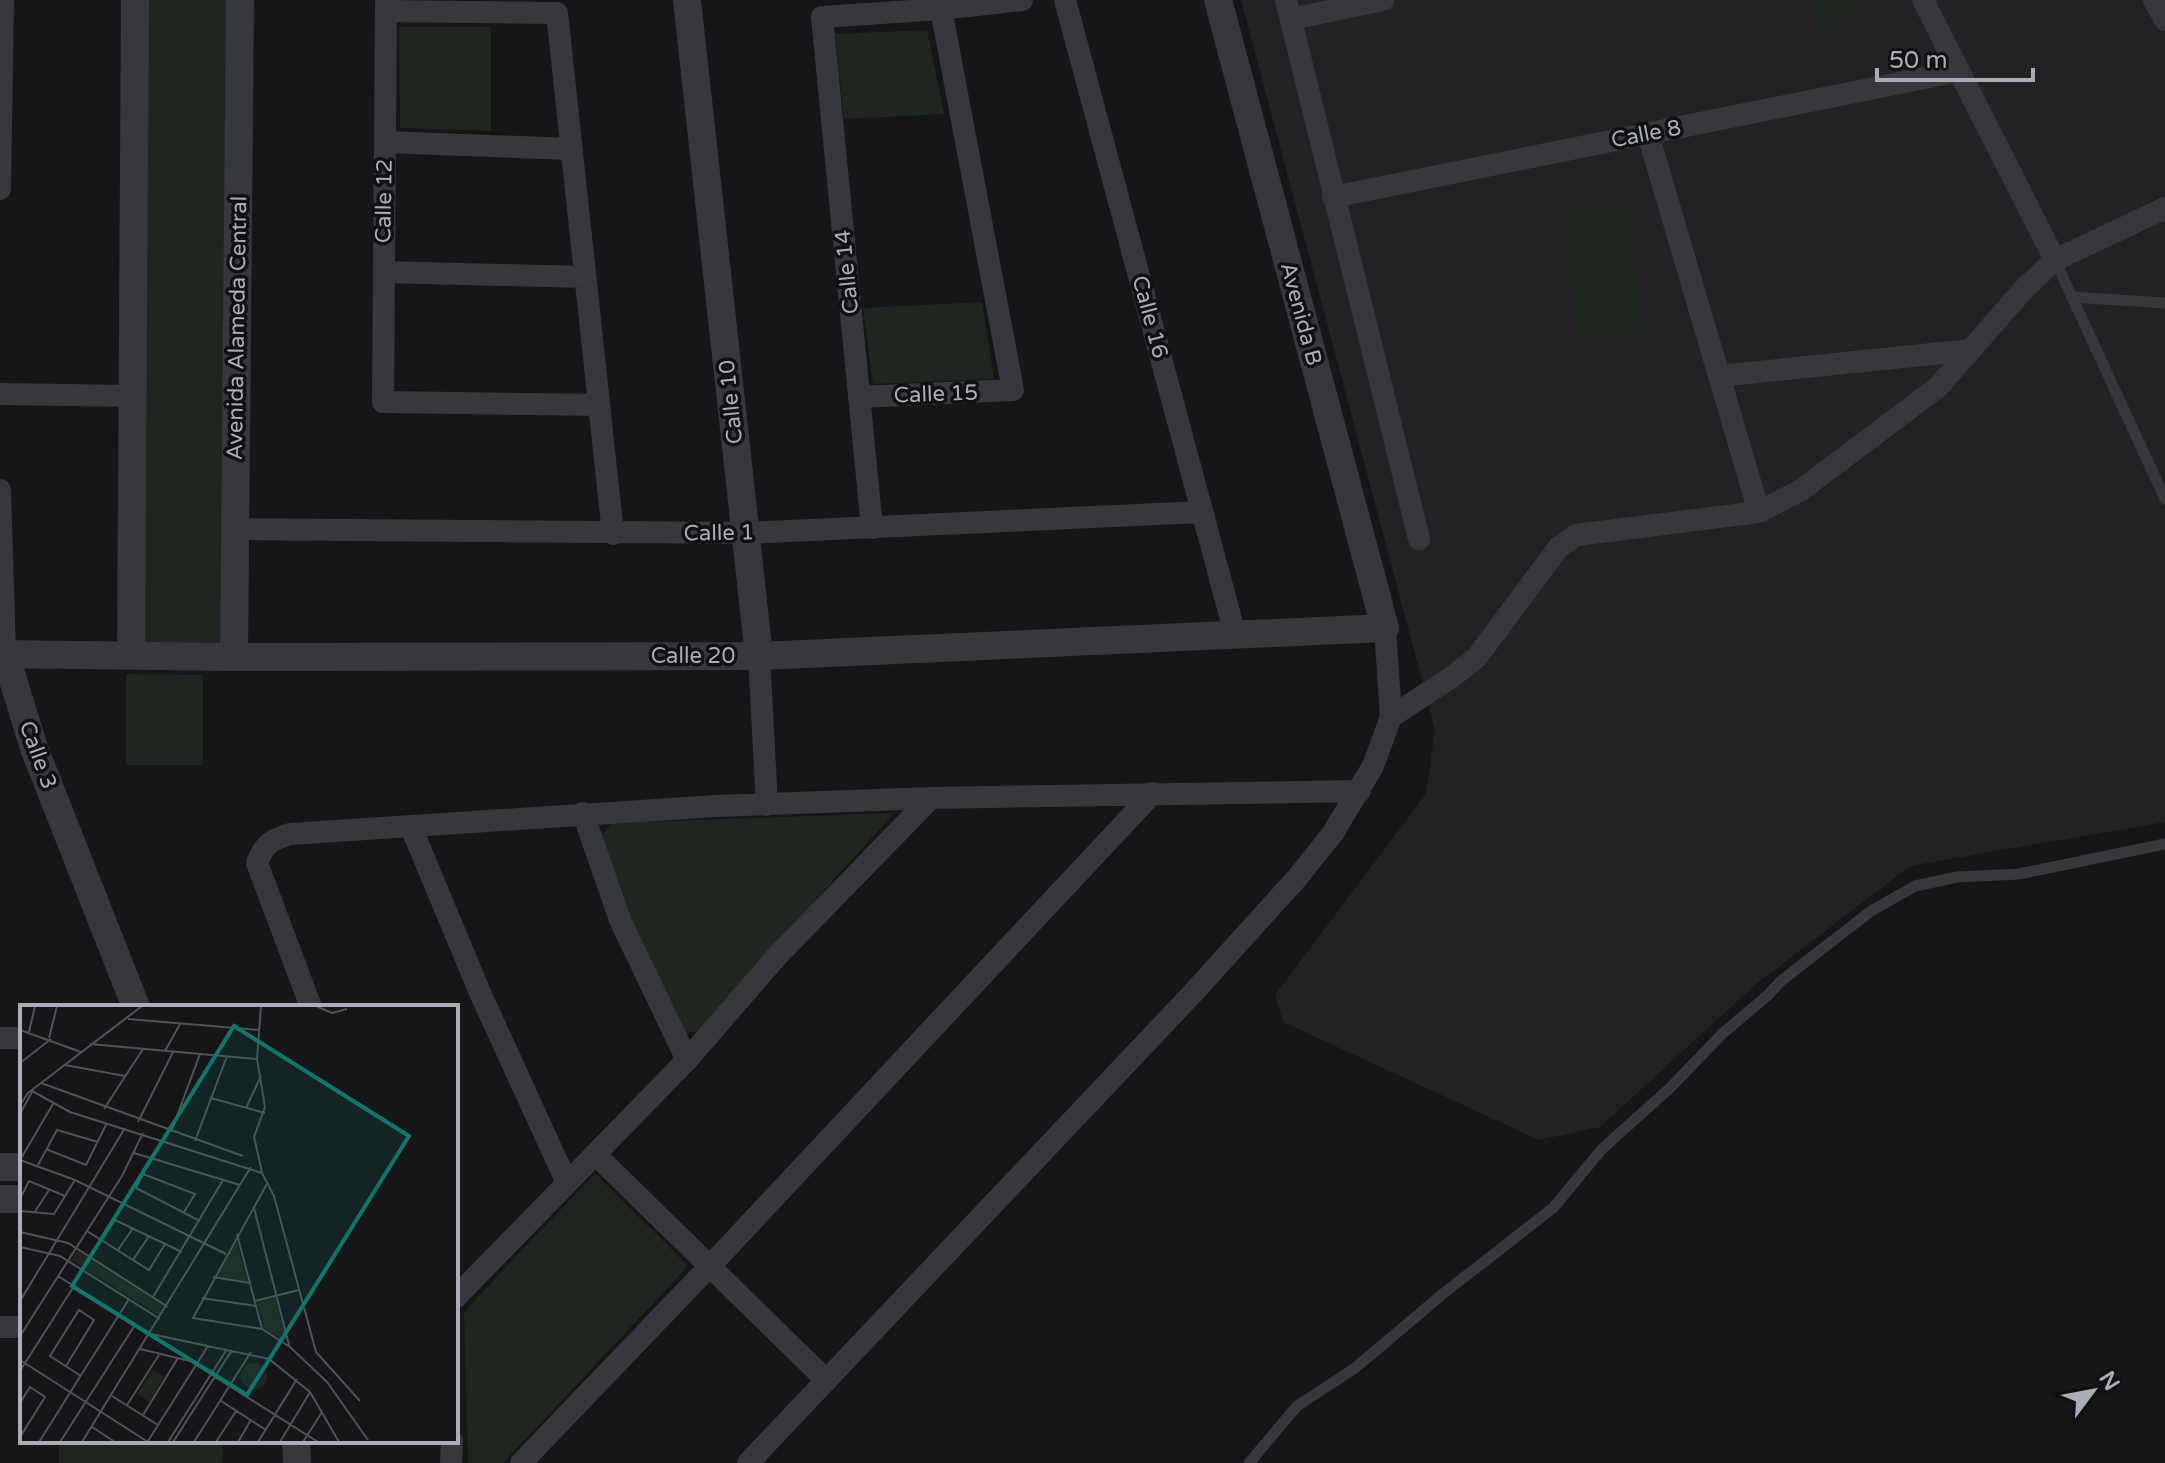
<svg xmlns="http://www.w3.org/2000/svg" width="2165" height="1463" font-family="'Varela Round',sans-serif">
	<rect width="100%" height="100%" fill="#161618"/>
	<path fill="#222225" d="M1241 0H2165V822L1910 866 1756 984 1600 1127 1539 1140 1283 1022 1275 995 1426 794 1435 729Z"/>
	<path fill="#1e261f" d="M148 0H228L224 643 144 642Z
		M1810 0H1856L1863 17 1822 33Z
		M399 27H491V131L400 128Z
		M927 30 944 114 844 119 835 34Z
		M1628 204 1644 332 1579 339 1563 211Z
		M982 302 994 379 873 384 863 308Z
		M126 674 203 675V765H126Z
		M894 813 698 1031 685 1033 636 933 598 839 613 823Z
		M595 1173 688 1266 503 1463H468L464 1312Z
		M59 1441H223L222 1463H59Z"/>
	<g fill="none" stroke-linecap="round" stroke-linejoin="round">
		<path stroke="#37383d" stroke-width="11" d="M2055 260 2165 499
			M2072 297 2165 303
			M1249 1463 1297 1406 1355 1368 1444 1293 1553 1208 1602 1149 1670 1088 1723 1033 1767 996 1781 981 1871 911 1915 886 1957 877 2019 874 2165 844"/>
		<path stroke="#37383d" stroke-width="22" d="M386 0 383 402 599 405
			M1065 0 1235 634
			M1286 0 1419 539
			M1923 0 2055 260
			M2154 0 2165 20
			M386 11 557 13 613 534
			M1291 19 1383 0
			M1648 134 1759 512
			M385 142 571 149
			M0 189 3 0
			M1333 197 1959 71
			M384 272 585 277
			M1719 376 1971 350
			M0 394 133 396
			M859 397 1013 390 941 9
			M0 490 5 654
			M872 528 822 17 941 9 1022 0
			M236 529 746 533 1202 512
			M759 656 767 805
			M1391 717 1456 674 1477 657 1559 547 1576 535 1759 512 1801 490 1938 387 2025 288 2055 260 2165 208
			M583 813 620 920 687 1060
			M411 827 481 995 567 1183
			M311 1007 257 863C264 844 271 840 290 834L716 806 931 798 1360 791
			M0 1038H22
			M595 1154 826 1380
			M456 1297 687 1060 779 954 931 798
			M0 1327H22
			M451 1463 452 1441
			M521 1463 710 1266 1153 793
			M748 1463 1193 993 1297 878 1333 833 1373 766 1391 717 1385 628"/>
		<path stroke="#37383d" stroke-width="28" d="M687 0 759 656
			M0 654 234 657 759 656 1385 628 1218 0
			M5 654 34 748 136 1007
			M131 655 135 0
			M234 657 240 0
			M0 1167H22
			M0 1199H22
			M296 1441 297 1463"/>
	</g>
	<g text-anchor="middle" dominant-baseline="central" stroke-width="7" stroke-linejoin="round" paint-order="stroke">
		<g font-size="22" fill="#a8adb8" stroke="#111113">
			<text transform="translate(1646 134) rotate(-11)">Calle 8</text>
			<text transform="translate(384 201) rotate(-89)">Calle 12</text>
			<text transform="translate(847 272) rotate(-96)">Calle 14</text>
			<text transform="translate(1301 314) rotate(75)">Avenida B</text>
			<text transform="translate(1150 317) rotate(75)">Calle 16</text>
			<text transform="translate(237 328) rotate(-89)">Avenida Alameda Central</text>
			<text transform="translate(936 394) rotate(-2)">Calle 15</text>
			<text transform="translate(731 402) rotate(-96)">Calle 10</text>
			<text transform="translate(719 533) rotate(-1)">Calle 1</text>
			<text x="693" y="656">Calle 20</text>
			<text transform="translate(38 755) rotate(70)">Calle 3</text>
		</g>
	</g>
	<g transform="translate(20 1005)">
		<rect width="438" height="438" fill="#161618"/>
		<path d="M216 234 227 276 197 272ZM57 246 146 302 140 311 51 255ZM255 293 266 334 264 335 244 323 237 297ZM221 371a13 13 0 1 1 26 0a13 13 0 1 1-26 0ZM133 365 144 372 129 397 117 389Z" fill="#1e261f"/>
		<path fill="none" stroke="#505258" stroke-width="2" d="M241 1 237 54 245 102 234 132 242 167M296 1 312 8 327 4M108 14 240 25M0 25 61 47M9 27 15 1M29 33 37 1M70 39 237 54M145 46 160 19M0 58 31 34M45 60 105 71M21 78 223 151M12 86 50 107 242 168 254 191 296 347 340 396M191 93 245 108M0 100 8 88 122 1M226 103 241 71M84 104 123 44M0 109 12 87M118 117 153 47M151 127 180 49M175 136 207 51M26 144 66 160 87 118M114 148 220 180M131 153 116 183 180 216M0 155 55 175 206 249M0 155 33 99M18 160 37 125 78 137M123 169 175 189 164 207M248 177 173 313 242 324 270 342 307 377 348 435M0 194 9 176 45 191M234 203 269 340M0 206 34 209 55 175M14 208 29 185M67 226 129 265 145 239M0 227 48 238 148 302M217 229 242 324M82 235 95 215 162 247M0 242 40 251 140 314M98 245 113 223M113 255 129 231M38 271 131 329 249 354 290 387 319 437M193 272 230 278M133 292 203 175M182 293 236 301M0 296 105 123M235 296 279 285M0 331 102 171 123 128M120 344 170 356 298 437M0 355 128 437M46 361 74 315 59 305 30 351 61 371M0 366 54 281M92 391 138 420M201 396 246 425M0 398 10 382 25 392 0 432M107 400 139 350M123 410 158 353M72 422 95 437M128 436 188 341M19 437 109 294M40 437 115 320M62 437 231 162M148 437 207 344M153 437 212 345M174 437 231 347M196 437 216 406M218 437 231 415M238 437 277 374M260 437 290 387M283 437 302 407"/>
		<path fill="#0f766e" fill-opacity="0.15" stroke="#0f766e" stroke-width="4" d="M214 21 389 131 227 390 52 281Z"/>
		<rect width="438" height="438" fill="none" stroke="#a8adb8" stroke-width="4"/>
	</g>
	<g transform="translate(2093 1391) rotate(58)" stroke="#111113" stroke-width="6" paint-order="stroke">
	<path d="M0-6L14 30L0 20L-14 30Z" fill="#a8adb8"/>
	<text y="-12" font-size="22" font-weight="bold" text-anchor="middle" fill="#a8adb8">N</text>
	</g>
	<path d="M1877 68v12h156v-12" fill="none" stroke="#a8adb8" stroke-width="4"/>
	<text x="1889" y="68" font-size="24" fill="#a8adb8" stroke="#111113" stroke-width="6" paint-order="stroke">50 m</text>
</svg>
